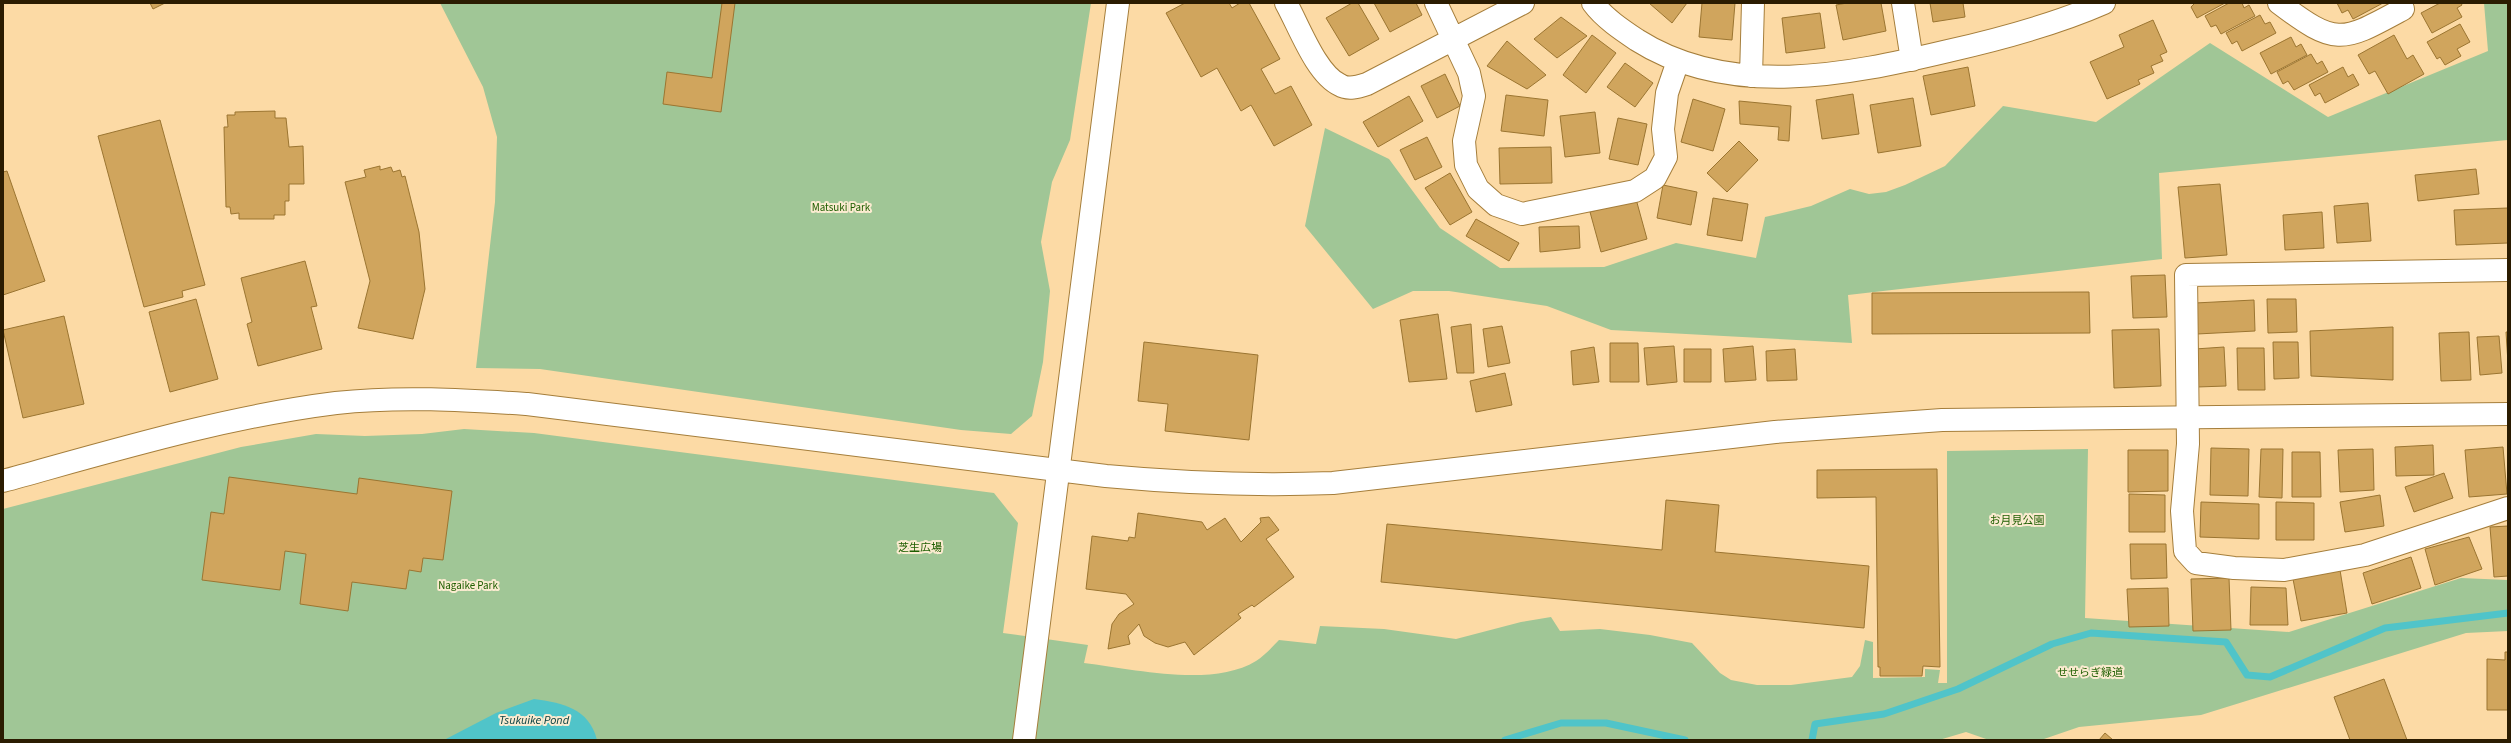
<svg xmlns="http://www.w3.org/2000/svg" width="2511" height="743" font-family="'Source Sans 3','Noto Sans JP',sans-serif">
	<rect width="100%" height="100%" fill="#fcdaa5"/>
	<path fill="#a0c696" d="M440 3H1091L1070 140 1052 182 1041 242 1050 291 1043 362 1032 416 1011 434 961 430 540 369 476 368 495 202 497 137 483 87Z
		M2484 3H2508V140L2159 173 2162 259 1848 295 1852 343 1611 330 1547 306 1449 291H1413L1373 309 1305 226 1325 128 1389 159 1440 228 1500 268 1604 267 1676 243 1756 258 1765 217 1811 206 1850 189 1869 194 1886 192 1905 185 1945 166 2003 106 2096 122 2210 43 2328 117 2488 51Z
		M464 429 534 433 994 493 1018 523 1003 633 1088 645 1084 663C1134 669 1212 688 1256 661 1264 656 1272 647 1279 640L1316 644 1320 626 1384 629 1456 639 1521 622 1551 617 1560 631 1600 629 1650 635 1692 643 1720 673 1731 680 1757 685H1791L1852 677 1860 666 1865 640 1873 642V678L1925 677V669L1940 670 1938 683H1947V451L2088 449 2085 618 2289 632 2461 578 2508 580V631L2466 633 2201 715 2079 727 2041 740H1989L1966 732 1939 740H3V509L241 447 316 434 365 436 422 434Z"/>
	<path fill="#50c4c9" d="M534 699C562 703 589 708 597 740H444L496 713Z"/>
	<g fill="none" stroke-linecap="round" stroke-linejoin="round">
		<path stroke="#50c4c9" stroke-width="7" d="M1505 740 1561 723H1606L1685 740
			M1812 740 1815 724 1884 714 1958 689 2052 644 2091 633 2226 642 2247 675 2270 677 2385 628 2508 613"/>
	</g>
	<path fill="#d0a55d" stroke="#9b7531" d="M150 3H165L153 9Z
		M722 3H735L721 112 663 104 667 72 712 78Z
		M1185 3H1229L1232 8 1240 3H1249L1280 59 1261 69 1275 94 1291 86 1312 125 1274 146 1251 105 1241 111 1217 68 1201 77 1166 13Z
		M1352 3H1358L1379 39 1349 56 1326 18Z
		M1374 3H1416L1422 15 1390 32Z
		M1649 3H1687L1672 23Z
		M1702 3H1735L1732 40 1699 37Z
		M1847 3H1881L1886 31 1843 40 1836 5Z
		M1930 3H1963L1965 17 1933 22Z
		M2195 3H2225L2197 18 2191 7Z
		M2229 3H2242L2244 8 2249 5 2255 16 2221 34 2216 25 2211 27 2205 16Z
		M2337 3H2383L2353 19 2348 10 2342 13Z
		M2440 3H2461L2462 5 2457 8 2462 17 2432 33 2421 13Z
		M1820 13 1825 48 1786 53 1782 18Z
		M2260 15 2265 24 2270 22 2276 33 2242 51 2237 41 2232 44 2226 33Z
		M1561 17 1587 36 1557 58 1534 39Z
		M2153 20 2167 52 2160 55 2163 61 2151 66 2154 73 2138 80 2140 84 2107 99 2090 62 2124 47 2119 35Z
		M2460 24 2470 42 2457 49 2461 56 2445 65 2440 57 2437 59 2427 42Z
		M1592 35 1616 53 1586 93 1563 75Z
		M2394 35 2407 59 2413 55 2424 74 2388 94 2375 71 2369 74 2358 55Z
		M2291 37 2296 47 2301 44 2307 55 2271 74 2260 53Z
		M1507 41 1546 75 1527 89 1487 66Z
		M2311 54 2317 64 2322 61 2328 72 2294 90 2288 81 2283 84 2277 72Z
		M1625 63 1653 83 1635 107 1607 87Z
		M1968 67 1975 106 1931 115 1923 76Z
		M2343 67 2348 77 2353 74 2359 85 2325 103 2320 93 2315 96 2309 85Z
		M1445 74 1460 106 1437 118 1421 86Z
		M1853 94 1859 134 1822 139 1816 100Z
		M1506 95 1548 100 1544 136 1501 131Z
		M1409 96 1423 121 1378 147 1363 122Z
		M1913 98 1921 146 1878 153 1870 105Z
		M1693 99 1725 109 1713 151 1681 142Z
		M1739 101 1791 106 1789 141 1778 140 1779 127 1740 124Z
		M275 111V118H286L289 147 303 146 304 184H289V201H285V215H274V219H239V213L231 214 230 207H226L224 127H228L227 115H235V112Z
		M1595 112 1600 153 1565 157 1560 116Z
		M1618 118 1647 124 1638 165 1609 159Z
		M160 120 205 285 182 291 183 297 144 307 98 136Z
		M1427 137 1442 167 1415 180 1400 150Z
		M1739 141 1758 160 1727 192 1707 173Z
		M1551 147 1552 183 1500 184 1499 148Z
		M380 166V170L391 167 393 172 400 170 402 177 405 176 419 232 425 289 413 339 358 328 370 281 345 182 366 177 364 170Z
		M2476 169 2479 194 2418 201 2415 175Z
		M7 171 45 281 3 295V172Z
		M1450 173 1472 212 1450 225 1425 188Z
		M2220 184 2227 255 2185 258 2178 187Z
		M1663 185 1697 192 1691 225 1657 218Z
		M1713 198 1748 204 1742 241 1707 235Z
		M1636 199 1647 239 1601 252 1590 212Z
		M2368 203 2371 241 2337 243 2334 206Z
		M2508 208V243L2456 245 2454 210Z
		M2322 212 2324 248 2285 250 2283 215Z
		M1476 219 1519 243 1509 261 1466 236Z
		M1579 226 1580 248 1540 252 1539 227Z
		M305 261 317 306 311 307 322 349 258 366 247 324 252 322 241 278Z
		M2165 275 2167 317 2133 318 2131 276Z
		M2089 292 2090 333 1872 334V293Z
		M196 299 218 379 170 392 149 312Z
		M2267 299H2296L2297 332 2268 333Z
		M2254 300 2255 331 2197 334 2195 303Z
		M1438 314 1447 379 1409 382 1400 320Z
		M64 316 84 404 23 418 3 330Z
		M1471 324 1474 373H1457L1451 327Z
		M1502 326 1510 363 1488 367 1483 329Z
		M2393 327V380L2311 376 2310 331Z
		M2159 329 2161 386 2114 388 2112 330Z
		M2469 332 2471 380 2441 381 2439 333Z
		M2506 332H2508V363Z
		M2499 336 2502 373 2480 375 2477 337Z
		M1144 342 1258 355 1249 440 1165 431 1168 404 1138 401Z
		M2273 342H2298L2299 378 2274 379Z
		M1610 343H1638L1639 382H1610Z
		M1674 346 1677 382 1647 385 1644 348Z
		M1753 346 1756 380 1725 382 1723 349Z
		M1594 347 1599 382 1573 385 1571 351Z
		M2224 347 2226 386 2197 387 2195 349Z
		M2237 348H2264L2265 390H2238Z
		M1684 349H1711V382H1684Z
		M1795 349 1797 380 1767 381 1766 351Z
		M1505 373 1512 405 1476 412 1470 381Z
		M2433 445 2434 475 2396 476 2395 447Z
		M2503 447 2507 494 2469 497 2465 450Z
		M2211 448 2249 449 2248 496 2210 495Z
		M2261 449H2283L2282 498 2259 497Z
		M2373 449 2374 490 2340 492 2338 450Z
		M2128 450H2168V491L2128 492Z
		M2292 452H2320L2321 497H2292Z
		M1937 469 1940 667 1923 666 1922 676H1880V667H1878L1876 497 1817 498V470Z
		M2444 473 2453 498 2414 512 2405 487Z
		M229 477 357 494 359 478 452 491 443 560 423 558 421 572 409 570 406 589 352 582 348 611 300 604 306 554 285 551 280 590 202 580 211 512 224 514Z
		M2129 494 2165 495V532H2129Z
		M2380 495 2384 526 2345 532 2340 502Z
		M1666 500 1719 505 1715 552 1869 566 1864 628 1381 582 1387 524 1662 550Z
		M2201 502 2259 504V539L2200 537Z
		M2276 502 2314 503V540H2276Z
		M1138 513 1202 522 1207 530 1225 518 1241 542 1261 522 1260 518 1269 517 1279 530 1266 539 1294 577 1254 607 1252 605 1238 614 1241 618 1194 655 1185 642 1168 647 1155 643 1144 636 1139 624 1128 636 1130 644 1108 649 1112 624 1119 614 1134 604 1126 594 1086 589 1092 536 1128 541 1129 537 1135 538Z
		M2508 526V576L2494 577 2490 527Z
		M2469 537 2482 569 2435 585 2425 549Z
		M2130 544H2166L2167 578 2131 579Z
		M2411 557 2421 588 2372 604 2363 573Z
		M2340 570 2347 613 2301 621 2293 579Z
		M2229 578 2231 630 2193 631 2191 579Z
		M2251 587 2286 588 2288 625H2250Z
		M2168 588 2169 626 2129 627 2127 589Z
		M2505 652H2508V710H2487V659L2505 660Z
		M2384 679 2407 740H2350L2334 697Z
		M2105 733 2113 740H2099Z"/>
	<g fill="none" stroke-linecap="round" stroke-linejoin="round">
		<g stroke="#a57e3b" stroke-width="24">
			<path id="street" d="M1286 3C1299 26 1316 74 1340 85 1348 90 1358 87 1367 84L1523 3
				M1436 3 1469 73 1474 96 1464 141 1466 165 1478 189 1496 205 1522 214 1635 191 1655 178 1666 157 1663 129 1667 93 1678 61
				M1593 3C1604 18 1622 30 1637 40 1730 99 1847 75 1948 51 2001 39 2054 25 2104 3
				M1903 3 1912 60
				M2279 3C2337 47 2342 42 2403 9L2400 3
				M1751 76 1753 3
				M2508 270 2186 275 2188 444 2182 511 2185 551 2196 563 2234 568 2284 570 2365 555 2508 508"/>
		</g>
		<g stroke="#a57e3b" stroke-width="24">
			<path id="secondary" d="M3 481C112 451 224 417 336 403 400 396 463 400 527 404L1106 476C1182 483 1257 486 1333 483L1775 432 1942 420 2508 414
				M1024 740 1118 3"/>
		</g>
		<use href="#street" stroke="#fff" stroke-width="22"/>
		<use href="#secondary" stroke="#fff" stroke-width="22"/>
	</g>
	<g text-anchor="middle" dominant-baseline="central" stroke-width="4" stroke-linejoin="round" paint-order="stroke">
		<g font-size="11" fill="#1e5e00" stroke="#fbebd0">
			<text x="841" y="207">Matsuki Park</text>
			<text x="2017" y="520">お月見公園</text>
			<text x="920" y="547">芝生広場</text>
			<text x="468" y="585">Nagaike Park</text>
			<text x="2090" y="672">せせらぎ緑道</text>
		</g>
		<g font-size="12" font-style="italic" fill="#094042" stroke="#fbebd0">
			<text x="534" y="720">Tsukuike Pond</text>
		</g>
	</g>
	<rect width="2511" height="743" fill="none" stroke="#2b1c01" stroke-width="8"/>
</svg>
